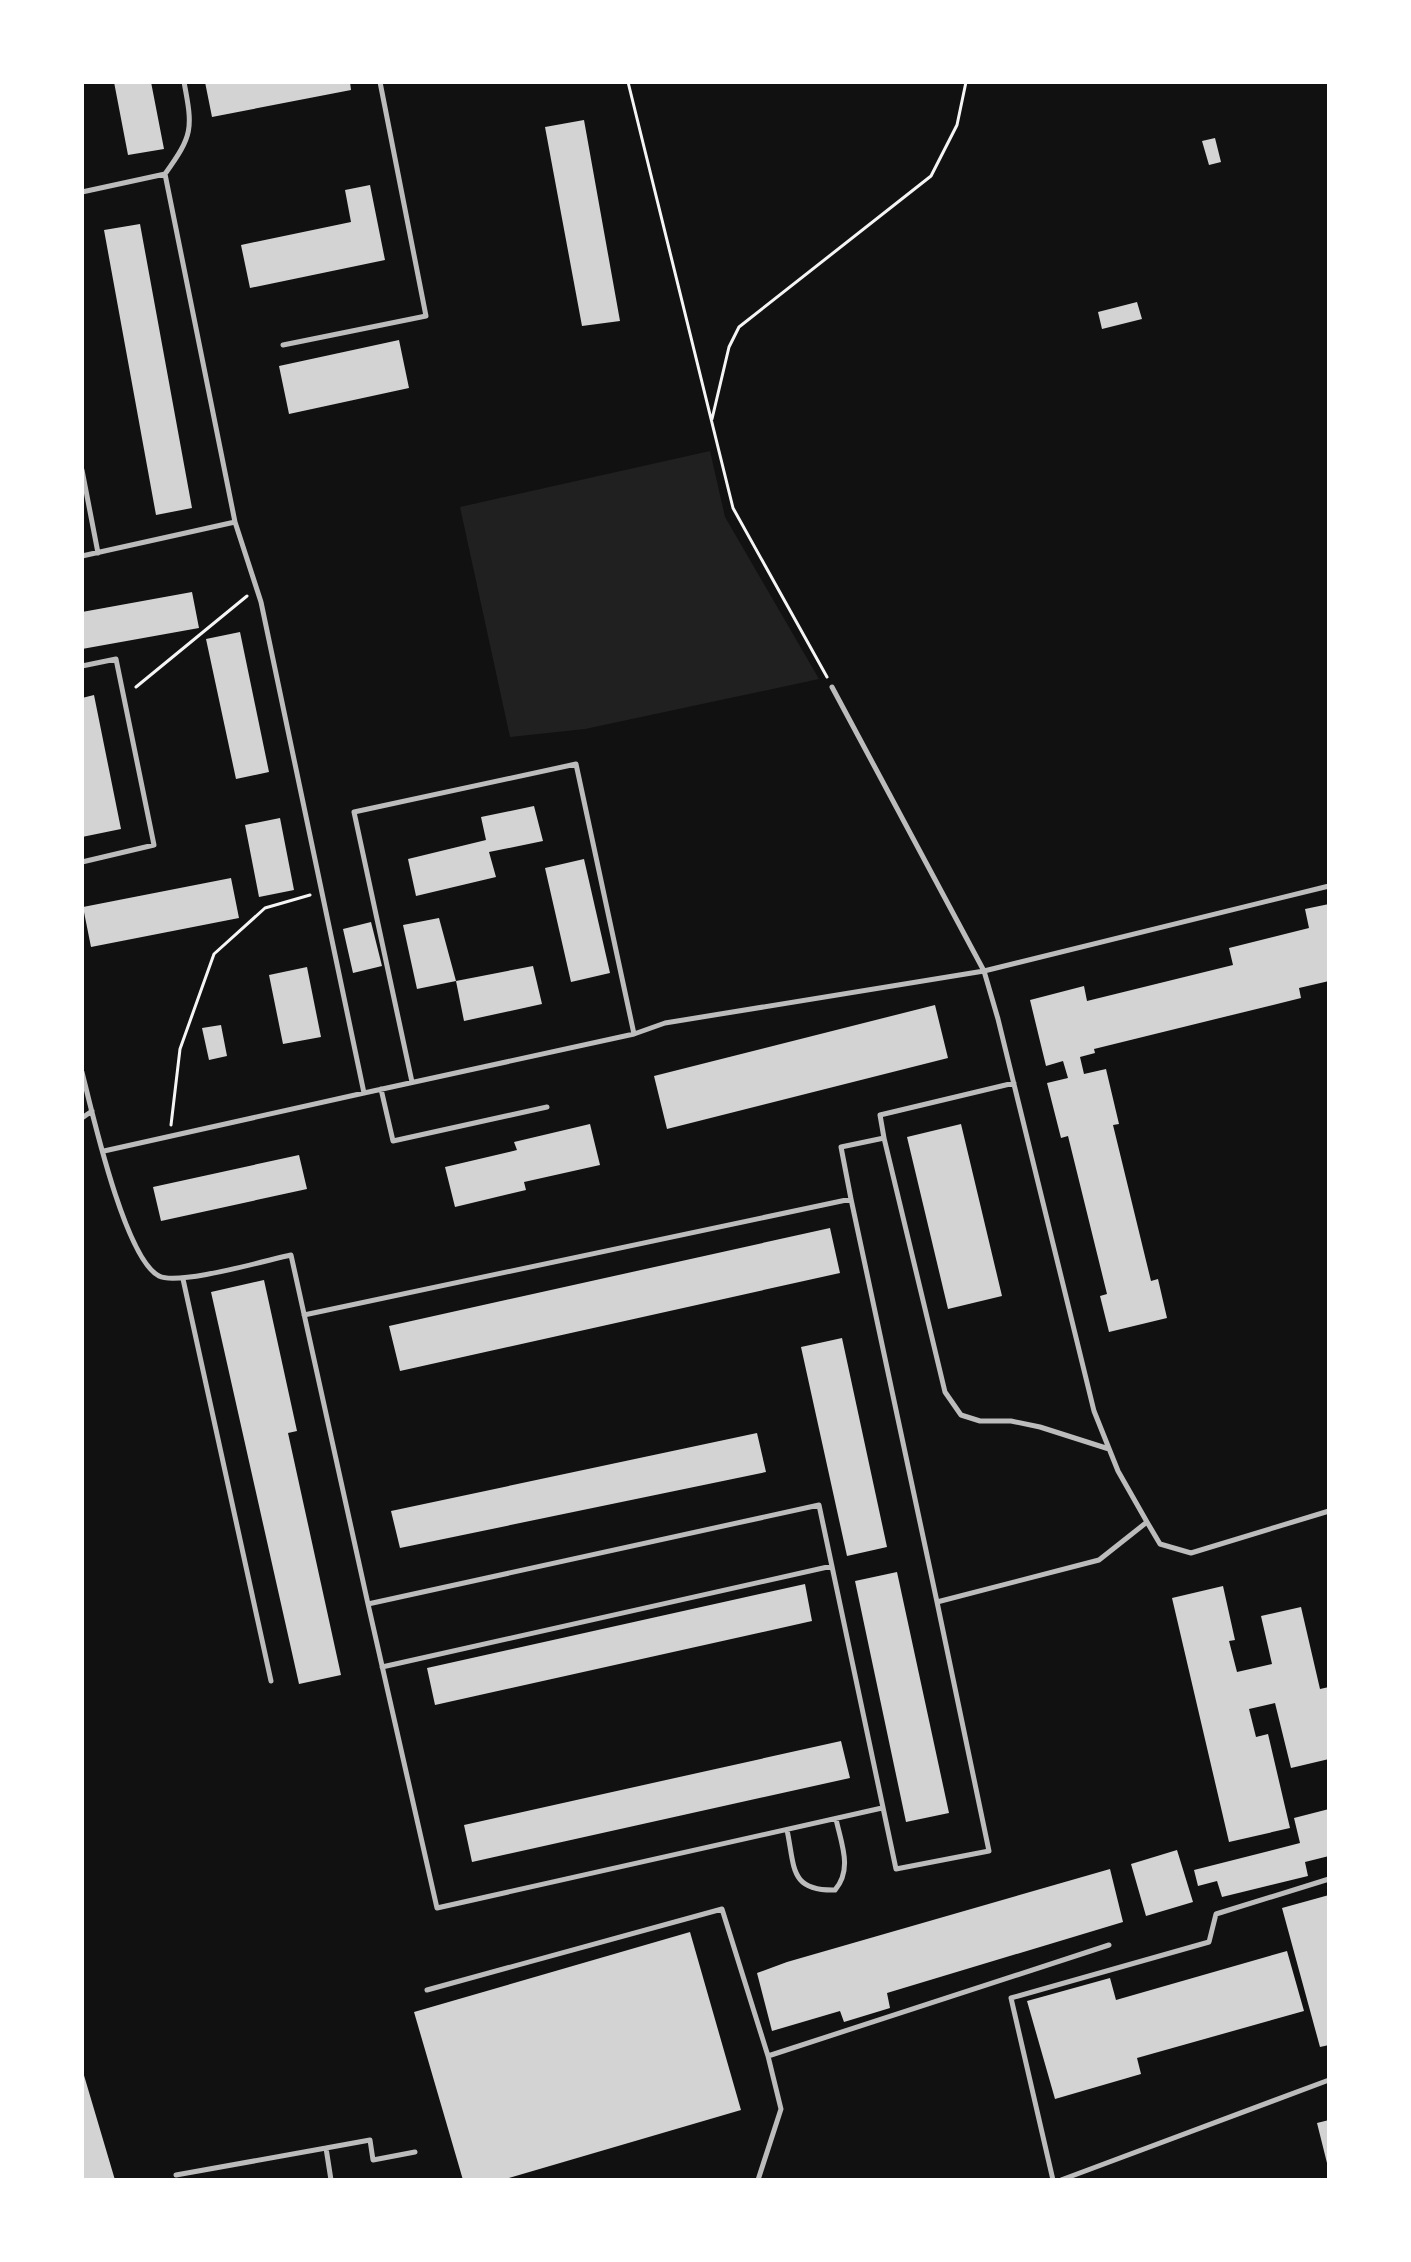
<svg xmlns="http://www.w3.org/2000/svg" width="1411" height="2262" font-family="'Work Sans',sans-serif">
	<rect width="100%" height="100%" fill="#111"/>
	<path fill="#202020" d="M710 451 725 517 819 679 585 729 510 737 460 507Z"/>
	<path fill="#d3d3d3" d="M114 82H151L164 149 128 155Z
		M205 82H350L351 90 212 117Z
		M584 120 620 321 582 326 545 127Z
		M1215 138 1221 162 1209 165 1202 141Z
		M370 185 385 260 250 288 241 245 351 222 345 190Z
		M140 224 192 508 156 515 104 230Z
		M1137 302 1142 319 1102 329 1098 312Z
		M399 340 409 388 289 414 279 366Z
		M192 592 199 628 82 649V612Z
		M240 632 269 772 236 779 206 639Z
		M94 695 121 829 82 837V698Z
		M534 806 543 841 489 852 496 877 416 896 408 859 486 840 481 817Z
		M280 818 294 890 259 897 245 825Z
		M584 859 610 973 571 982 545 868Z
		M231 878 239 918 91 947 83 907Z
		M1329 904V981L1299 988 1301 998 1094 1049 1095 1053 1080 1057 1084 1074 1106 1069 1119 1124 1113 1125 1151 1281 1158 1279 1167 1318 1109 1332 1100 1296 1107 1294 1068 1136 1061 1138 1047 1083 1068 1078 1063 1061 1046 1066 1030 1000 1084 986 1087 1001 1233 965 1229 948 1309 928 1305 909Z
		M439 918 456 981 417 989 403 925Z
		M371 922 382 966 353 973 343 929Z
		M533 966 542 1004 464 1021 456 981Z
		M307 967 321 1037 283 1044 269 975Z
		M935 1005 948 1058 667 1129 654 1076Z
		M221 1025 227 1056 209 1060 202 1028Z
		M590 1124 600 1165 524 1182 526 1190 455 1207 445 1167 517 1150 514 1142Z
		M961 1124 1002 1296 948 1309 907 1137Z
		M299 1155 307 1189 161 1221 153 1187Z
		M830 1228 840 1273 400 1371 389 1326Z
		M264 1280 297 1431 288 1433 341 1675 299 1684 211 1292Z
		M842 1338 887 1547 847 1556 801 1347Z
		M757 1433 766 1472 400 1548 391 1511Z
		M897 1572 949 1813 906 1822 855 1581Z
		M805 1584 812 1621 435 1705 427 1668Z
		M1223 1586 1235 1640 1229 1641 1237 1672 1272 1664 1261 1616 1301 1607 1320 1689 1329 1687V1759L1291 1768 1275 1703 1249 1709 1256 1737 1268 1734 1290 1828 1229 1842 1172 1598Z
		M841 1741 850 1778 472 1862 464 1825Z
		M1329 1809V1856L1305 1862 1308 1876 1222 1897 1217 1881 1198 1886 1194 1870 1300 1843 1294 1818Z
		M1177 1850 1193 1902 1146 1916 1131 1864Z
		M1110 1869 1123 1922 887 1993 890 2008 844 2022 840 2011 772 2031 757 1973 787 1962Z
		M1329 1895V2045L1320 2047 1282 1908Z
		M690 1932 741 2110 502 2180H463L414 2012Z
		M1287 1951 1304 2011 1137 2058 1141 2074 1055 2099 1027 2001 1110 1978 1116 2000Z
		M82 2072H83L115 2180H82Z
		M1329 2120V2167H1328L1317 2123Z"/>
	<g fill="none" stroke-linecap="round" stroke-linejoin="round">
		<path stroke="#f5f5f5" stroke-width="3" d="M628 82 733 508 827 677
			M712 419 729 347 739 327 931 176 957 125 966 82
			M136 687 247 596
			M171 1125 180 1049 214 954 265 908 310 895"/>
		<path stroke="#bcbcbc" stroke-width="5" d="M82 192 165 174C193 135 193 129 184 82
			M283 345 426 316 380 82
			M82 470 98 553
			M235 522 261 602 364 1093 634 1034 576 764 354 812 412 1082
			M82 556 235 522 165 174
			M82 666 116 659 154 845 82 862
			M832 687 984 971 998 1019 1094 1411 1118 1471 1147 1522
			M634 1034 665 1023 984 971 1329 886
			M82 1072C92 1112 125 1259 159 1276 178 1286 267 1260 291 1255L368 1604 819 1505 896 1869 989 1851 937 1602 1099 1560 1147 1522 1160 1544 1191 1553 1329 1511
			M381 1089 393 1141 547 1107
			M82 1118 92 1111
			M884 1138 945 1392 961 1415 980 1421H1011L1040 1427 1109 1449
			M104 1151 364 1093
			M851 1199 841 1147 884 1138 880 1115 1014 1083
			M183 1279 271 1681
			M304 1315 851 1199 937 1602
			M368 1604 437 1908 882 1808
			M382 1667 832 1566
			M787 1830C795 1867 789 1891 835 1890 853 1869 841 1843 836 1819
			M427 1990 722 1909 768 2056 781 2109 758 2180
			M768 2056 1109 1945
			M326 2148 370 2140 373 2160 415 2152
			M176 2175 326 2148 331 2180
			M1053 2180 1011 1998 1209 1942 1216 1914 1329 1879
			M1061 2180 1329 2080"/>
	</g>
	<rect width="1411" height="2262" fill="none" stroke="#ffffff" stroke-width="168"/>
</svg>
